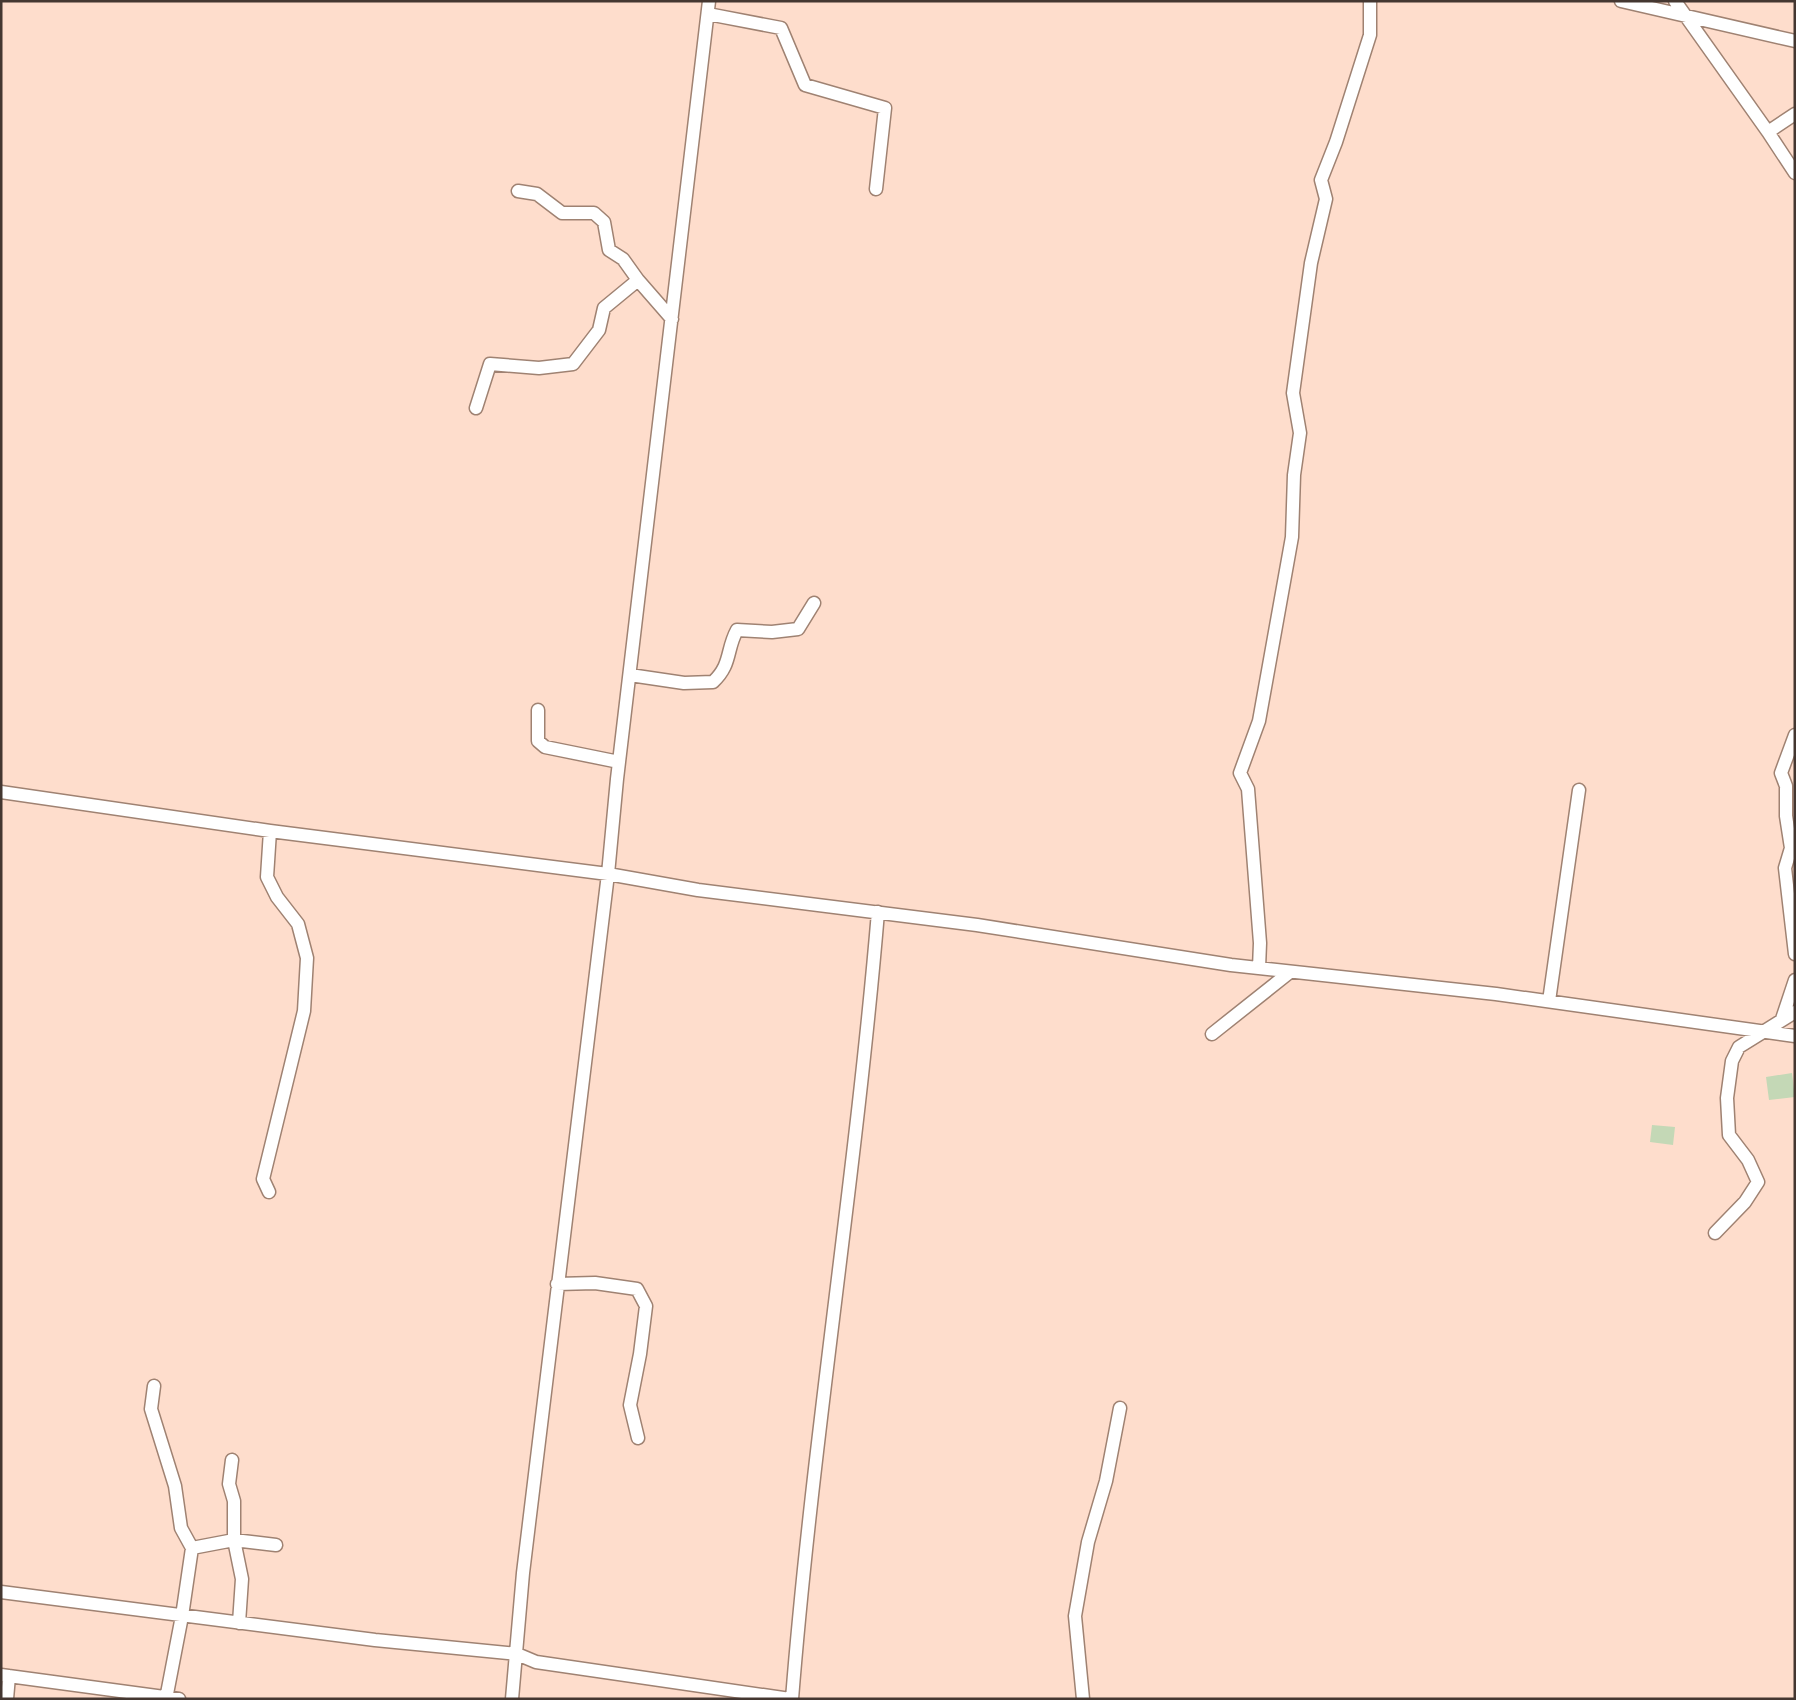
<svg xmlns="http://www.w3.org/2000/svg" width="1796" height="1700" font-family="Karla,sans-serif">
	<rect width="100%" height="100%" fill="#feddcc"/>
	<path fill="#c4d8b6" d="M1792 1073 1795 1097 1769 1100 1766 1077Z
		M1652 1125 1675 1127 1673 1145 1650 1142Z"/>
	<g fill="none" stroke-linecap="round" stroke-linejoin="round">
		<g stroke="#9f8272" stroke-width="15">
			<path id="minor" d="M1621 1 1795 41
				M1675 1 1768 132
				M708 14 781 28 805 85 885 108 876 189
				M1795 114 1768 132 1795 173
				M518 191 537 194 562 213H594L604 222 609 250 623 259 638 280
				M476 408 490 364 539 368 573 364 599 330 604 308 638 280 672 319
				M630 675 684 683 713 682C732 664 726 650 737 630L772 632 798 629 814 603
				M538 710V741L545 747 619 762
				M1795 735 1781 773 1786 786V816L1791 848 1785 868 1795 954
				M1 792 270 831 608 874 698 890 977 925 1231 965 1496 994 1795 1036
				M1259 968 1260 943 1248 789 1240 773 1259 721 1292 537 1294 475 1300 433 1293 393 1311 263 1326 199 1321 180 1336 142 1370 35V1
				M1549 1001 1579 790
				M1782 1019 1795 980
				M1212 1034 1290 972
				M269 1192 263 1179 304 1011 307 958 298 924 277 897 267 877 270 831
				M1715 1233 1745 1202 1758 1182 1748 1160 1729 1135 1727 1098 1732 1061 1739 1047 1795 1012
				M557 1284 595 1283 637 1289 646 1306 640 1354 630 1405 638 1438
				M154 1386 151 1409 175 1486 181 1528 192 1548 234 1540 276 1545
				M232 1460 229 1484 234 1501V1540L242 1579 239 1623
				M1 1592 375 1640 517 1654 536 1662 790 1699
				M1 1675 179 1699
				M7 1699 9 1676
				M166 1699 182 1616 192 1548
				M512 1699 523 1573 608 874 617 779 709 1
				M792 1699C813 1436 856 1175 878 912
				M1083 1699 1075 1616 1088 1542 1106 1481 1120 1408"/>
		</g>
		<use href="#minor" stroke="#fff" stroke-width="12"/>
	</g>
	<rect width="1796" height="1700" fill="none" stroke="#443731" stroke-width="5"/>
</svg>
